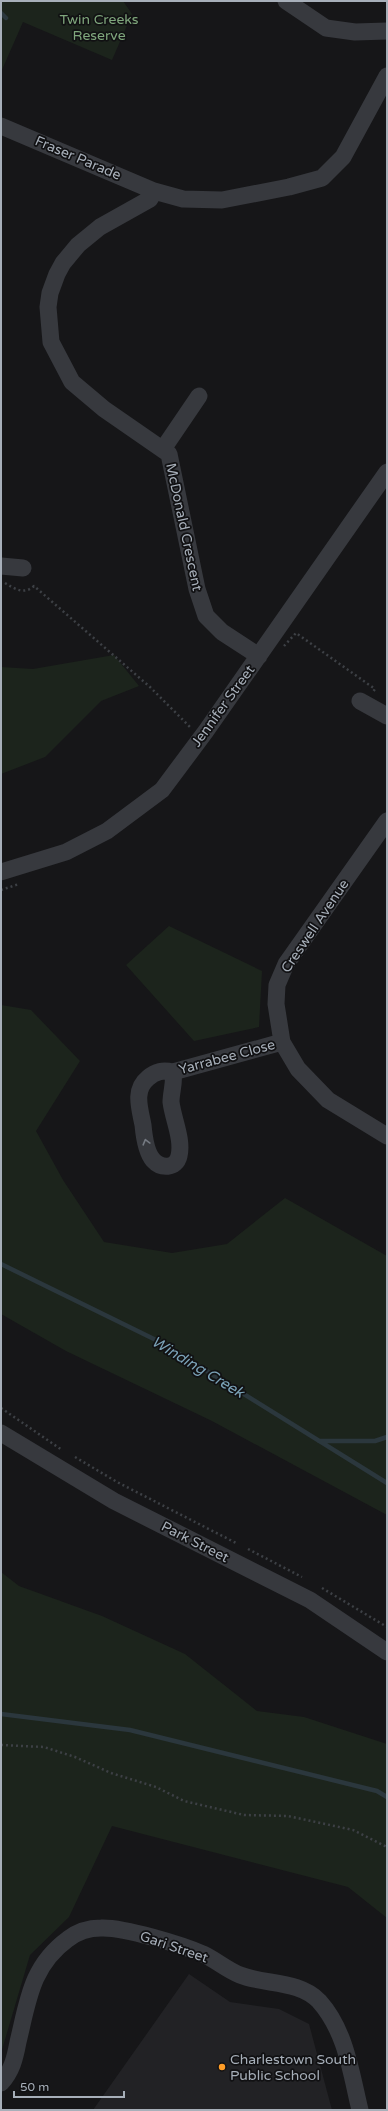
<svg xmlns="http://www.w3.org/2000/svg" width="388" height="2111" font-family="'Varela Round',sans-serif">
	<rect width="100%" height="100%" fill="#161618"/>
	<path fill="#222225" d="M189 1974 230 2002 279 2009 309 2024 332 2110H93Z"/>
	<path fill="#1c241c" d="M1 1H123L132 14 112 60 23 22 1 72Z
		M114 655 139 686 101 701 45 757 1 774V667L33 669Z
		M169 926 262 971 259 1027 194 1041 126 965Z
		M1 1005 31 1010 80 1061 36 1131 63 1180 104 1242 172 1253 227 1244 285 1198 387 1256V1515L212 1421 66 1351 1 1314Z
		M1 1572 19 1586 102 1616 185 1654 257 1711 304 1717 387 1744V1918L348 1887 112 1826 69 1917 30 1955 1 2053Z"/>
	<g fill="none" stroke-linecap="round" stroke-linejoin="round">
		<path stroke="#2b373d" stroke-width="4.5" d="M1 13 6 18
			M1 1264 160 1342 387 1483
			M319 1441H375L387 1437
			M1 1714 130 1730 377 1791 387 1797"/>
		<path stroke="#3d4045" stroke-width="2.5" stroke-dasharray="2 3" stroke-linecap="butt" d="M5 583C15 589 24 595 34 586L150 687 190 727
			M284 646 296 633 375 689 373 692
			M1 890 19 884
			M1 1408 62 1450
			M75 1457 117 1482 238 1544
			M248 1549 302 1577
			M322 1588 387 1627
			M1 1745 44 1747 75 1757 111 1773 156 1787 184 1801 244 1815 288 1816 353 1830 387 1847"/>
		<path stroke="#37393e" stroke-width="17" d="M286 1 326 28 355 32 387 31
			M1 126 154 191
			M163 449 199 396
			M1 566 23 568
			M259 656 222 632 206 616 197 589 169 454 104 409 72 382 51 342 48 307 50 293 57 274 63 263 78 245 100 227 150 199 154 191 183 199 222 200 289 187 322 178 343 157 387 76
			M360 701 387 716
			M387 821 286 964 277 985 276 1004 282 1042 298 1069 328 1100 387 1136
			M1 872 66 852 107 831 162 790 206 731 387 472
			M173 1072C175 1082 171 1092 171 1102 173 1119 183 1139 179 1156 176 1169 161 1169 153 1160 146 1152 144 1136 143 1125 140 1109 133 1090 148 1078 156 1071 163 1070 173 1072L282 1042
			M1 1433 114 1501 310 1600 387 1652
			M1 2083C12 2071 15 2058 18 2042 28 2001 31 1966 68 1939 77 1932 89 1928 101 1928 124 1927 182 1945 203 1954 216 1960 227 1970 240 1975 265 1985 299 1980 319 2001 346 2031 351 2073 360 2110"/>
	</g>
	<defs><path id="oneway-chevron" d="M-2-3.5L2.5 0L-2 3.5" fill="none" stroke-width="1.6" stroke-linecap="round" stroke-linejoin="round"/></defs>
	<use stroke="#757a82" href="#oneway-chevron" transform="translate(146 1142) rotate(-105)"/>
	<circle fill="#ff9d27" stroke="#111113" stroke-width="1.5" cx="222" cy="2067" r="4"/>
	<g text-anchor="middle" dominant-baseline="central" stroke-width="3.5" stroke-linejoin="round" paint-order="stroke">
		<g font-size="14" fill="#7fa67c" stroke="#111113">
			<text x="99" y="19">Twin Creeks<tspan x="99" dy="16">Reserve</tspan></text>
		</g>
		<g font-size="14" fill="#a7afb9" stroke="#111113">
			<text transform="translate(78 158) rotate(23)">Fraser Parade</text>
			<text transform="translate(184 527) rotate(78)">McDonald Crescent</text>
			<text transform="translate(223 706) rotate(-54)">Jennifer Street</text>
			<text transform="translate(315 926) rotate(-56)">Creswell Avenue</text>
			<text transform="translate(227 1057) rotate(-15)">Yarrabee Close</text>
			<text transform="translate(195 1542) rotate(27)">Park Street</text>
			<text transform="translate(174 1947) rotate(19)">Gari Street</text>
		</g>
		<g font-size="14" fill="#a7afb9" stroke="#111113" text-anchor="start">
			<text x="230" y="2059">Charlestown South<tspan x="230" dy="16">Public School</tspan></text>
		</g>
		<g font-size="15" font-style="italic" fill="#7ba2b7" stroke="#111113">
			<text transform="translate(198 1367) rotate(31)">Winding Creek</text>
		</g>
	</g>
	<rect width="388" height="2111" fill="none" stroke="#a7afb9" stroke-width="4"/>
	<path d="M14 2091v6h110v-6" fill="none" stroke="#a7afb9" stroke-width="2"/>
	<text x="20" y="2091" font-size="12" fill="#a7afb9" stroke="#111113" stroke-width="3" paint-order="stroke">50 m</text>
</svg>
